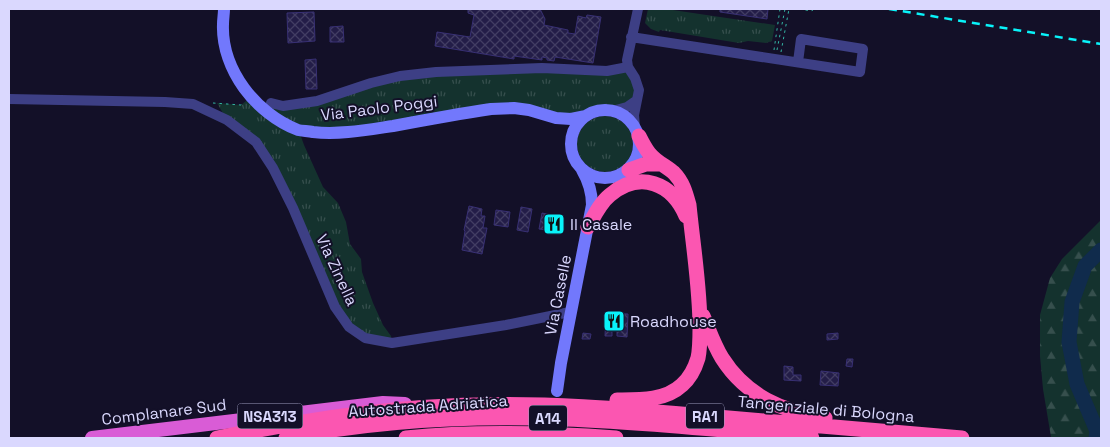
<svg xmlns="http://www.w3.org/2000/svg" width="1110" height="447" font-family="'Space Grotesk',sans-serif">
	<defs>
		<pattern id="grass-tufts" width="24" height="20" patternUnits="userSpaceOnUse" patternTransform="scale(1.25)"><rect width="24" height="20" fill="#14322e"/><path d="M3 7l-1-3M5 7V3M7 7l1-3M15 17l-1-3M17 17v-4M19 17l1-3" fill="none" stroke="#364f4d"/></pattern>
		<pattern id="forest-firs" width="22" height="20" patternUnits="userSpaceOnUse" patternTransform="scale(1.25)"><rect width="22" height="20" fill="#14322e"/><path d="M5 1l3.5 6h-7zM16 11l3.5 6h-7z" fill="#364f4d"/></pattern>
		<pattern id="building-cross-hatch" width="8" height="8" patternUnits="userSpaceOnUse" patternTransform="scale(1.25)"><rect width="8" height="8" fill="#231d48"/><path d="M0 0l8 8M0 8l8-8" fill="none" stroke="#423d63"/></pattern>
	</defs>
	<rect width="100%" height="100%" fill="#131028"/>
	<path fill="url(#grass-tufts)" d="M648 9H666L775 25 772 41 766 43 748 41 739 43 660 30 659 32 651 29 645 23Z
		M628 67 639 96 612 111 602 110 592 113 586 116 529 110 372 129 299 131 304 145 323 187 338 203 346 222 350 244 361 259 362 272 373 303 383 325 391 336 392 343 349 327 256 142 227 120 217 103 241 105 246 101 271 103 283 106 400 76Z
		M577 144a28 28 0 1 1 56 0a28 28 0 1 1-56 0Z"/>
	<path fill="url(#forest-firs)" d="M1101 220V438H1070L1051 437 1043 389 1040 356V315L1050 278 1062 259Z"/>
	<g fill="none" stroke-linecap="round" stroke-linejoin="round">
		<path stroke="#102b4c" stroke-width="15" d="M1096 438 1097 431 1077 384 1069 342 1072 302 1085 266 1101 250"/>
	</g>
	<path fill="url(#building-cross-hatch)" stroke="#383074" d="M468 9H540L545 19 544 25 568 30V33L575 34 578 16 586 18 587 15 601 17 593 63 555 57 554 61 547 60V58L542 57V60L514 56V59L435 46 437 32 470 37 474 15 468 13Z
		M720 9H768L767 19 720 12Z
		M314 12 315 41 288 43 287 13Z
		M343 26 344 42H330V27Z
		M316 59 317 89H306L305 60Z
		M469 206 482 209 481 216H485L483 228H487L482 254 462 250 465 231 464 230Z
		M521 207 532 209 528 232 517 230Z
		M496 210 510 212 508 227 494 225Z
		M542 213 563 217 561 232 539 229Z
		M606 313 628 314 627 337 617 336V331H612V336H605Z
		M583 333 591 334 590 339H582Z
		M838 333V339L827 340V334Z
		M847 359H853L852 367 846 366Z
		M784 366 793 367V375H801V381L784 380Z
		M821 371 839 373 838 386 820 385Z"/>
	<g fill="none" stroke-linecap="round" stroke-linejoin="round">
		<path stroke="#33b7a5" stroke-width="1" stroke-dasharray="2.5 4" stroke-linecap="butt" d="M799 9 812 11 813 9
			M774 50 780 9
			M777 50 785 9
			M781 52 789 9
			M213 103 241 105 243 103"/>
		<path stroke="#3d3f85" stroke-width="10" d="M631 37 860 72 863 49 801 39 798 62
			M9 99 165 102 193 104 227 120 256 142 273 168 293 208 335 307 349 327 365 338 392 343 506 325 570 312
			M271 103 283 106 317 101 371 83 400 76 436 72 542 68 607 71 628 67
			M612 111 627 107 637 100
			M635 127 634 115 639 90 635 78 628 67 627 60 638 9"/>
		<path stroke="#7278fc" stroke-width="12" d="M224 9C224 14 223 19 223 24 222 47 231 70 244 88 257 106 277 122 298 130 302 131 308 131 313 132 339 135 366 130 393 126 425 120 458 114 491 109L514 108 529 110 556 118 571 119 586 116
			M571 144a34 34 0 1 1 68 0a34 34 0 1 1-68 0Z
			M557 391 561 363 592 205C592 192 589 182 582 170"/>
		<path stroke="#d95cd6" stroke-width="14" d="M92 438 383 403 405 404"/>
		<path stroke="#fb56b1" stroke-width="15" d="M629 170 646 164H661
			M588 227C594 216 600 203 610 195 640 170 672 183 686 216
			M703 316C709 330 714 345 722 358 746 396 783 412 825 418
			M617 400C639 400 665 401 682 385 690 378 695 368 698 358 700 349 700 338 700 328 700 287 693 246 689 205 686 194 683 182 674 173 666 166 656 162 649 153 645 148 642 142 639 136
			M217 438C293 423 371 409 449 406 538 401 628 409 717 417 798 424 880 431 962 438
			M286 438C378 420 472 415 566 419 648 422 730 431 812 438
			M406 438C475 431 547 433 616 438"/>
		<path stroke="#09f3f9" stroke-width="2.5" stroke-dasharray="8 6" stroke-linecap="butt" d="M889 9 1101 44"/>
	</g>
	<defs>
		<g id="restaurant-square" transform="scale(1.125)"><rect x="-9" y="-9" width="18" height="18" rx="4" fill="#09f3f9" stroke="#131028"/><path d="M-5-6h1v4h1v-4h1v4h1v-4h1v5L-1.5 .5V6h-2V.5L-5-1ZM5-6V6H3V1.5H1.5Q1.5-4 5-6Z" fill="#111"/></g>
	</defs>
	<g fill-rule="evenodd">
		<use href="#restaurant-square" x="554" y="224"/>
		<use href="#restaurant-square" x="614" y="321"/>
	</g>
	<g text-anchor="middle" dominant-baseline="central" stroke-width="4" stroke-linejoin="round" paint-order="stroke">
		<g fill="#131028" stroke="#9e9cbe" stroke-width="1">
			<rect x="237.5" y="403.5" width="65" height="25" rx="4"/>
			<rect x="686" y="403.5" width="38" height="25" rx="4"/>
			<rect x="529" y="405.5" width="38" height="25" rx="4"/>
		</g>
		<g font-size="15" font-weight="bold" fill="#dad8fe">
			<text x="270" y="416">NSA313</text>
			<text x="705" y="416">RA1</text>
			<text x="548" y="418">A14</text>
		</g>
		<g font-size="16" fill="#dad8fe" stroke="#131028">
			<text transform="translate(379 108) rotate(-7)">Via Paolo Poggi</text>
			<text transform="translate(337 270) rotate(65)">Via Zinella</text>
			<text transform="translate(558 295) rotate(-79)">Via Caselle</text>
			<text transform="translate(428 406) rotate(-4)">Autostrada Adriatica</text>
			<text transform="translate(826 409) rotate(5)">Tangenziale di Bologna</text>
			<text transform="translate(164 412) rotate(-7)">Complanare Sud</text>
		</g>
		<g font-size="16" fill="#dad8fe" stroke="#131028" text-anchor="start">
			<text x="570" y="224">Il Casale</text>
			<text x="630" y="321">Roadhouse</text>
		</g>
	</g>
	<rect width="1110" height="447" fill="none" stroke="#dad8fe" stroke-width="20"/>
</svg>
